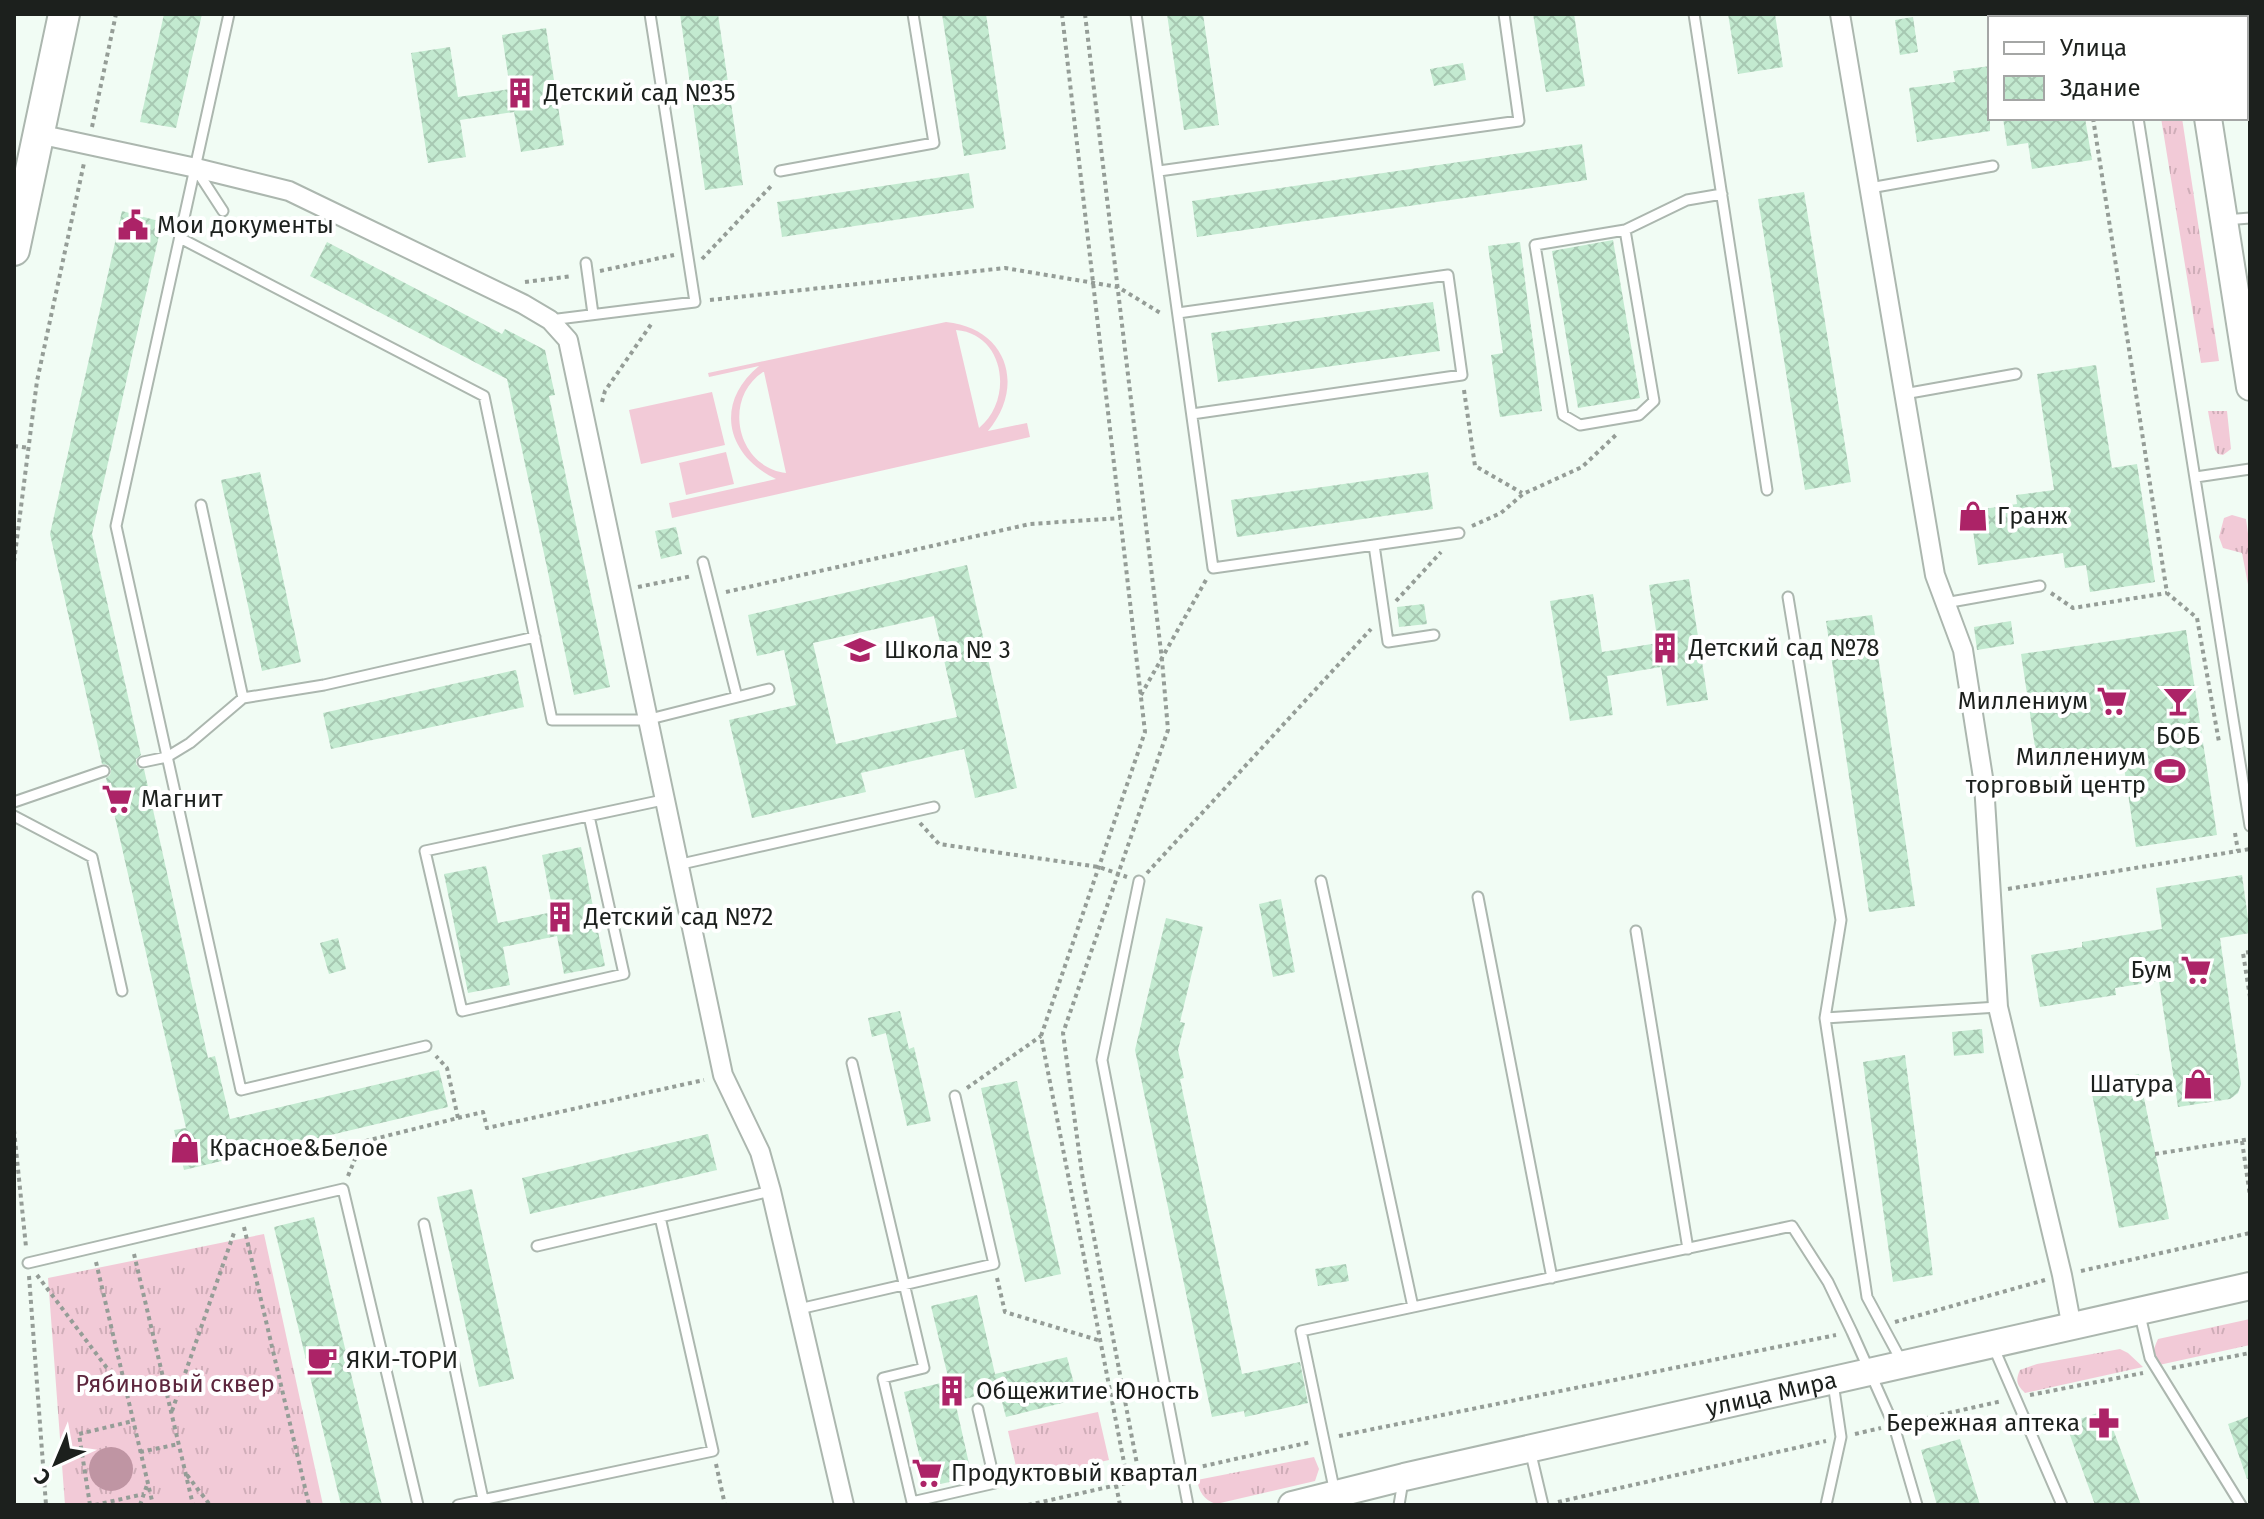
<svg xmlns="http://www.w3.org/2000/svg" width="2264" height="1519" font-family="'Fira Sans',sans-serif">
	<defs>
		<pattern id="grass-tufts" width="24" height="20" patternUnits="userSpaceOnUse" patternTransform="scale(2)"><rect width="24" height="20" fill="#f2cad7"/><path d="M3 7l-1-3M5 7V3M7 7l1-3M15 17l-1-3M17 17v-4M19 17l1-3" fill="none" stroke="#cfadb8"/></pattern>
		<pattern id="building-cross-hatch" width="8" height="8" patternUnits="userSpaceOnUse" patternTransform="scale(2)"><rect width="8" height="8" fill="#c3ead0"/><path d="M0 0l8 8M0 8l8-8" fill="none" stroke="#a7c8b2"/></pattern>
	</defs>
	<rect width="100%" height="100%" fill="#f1fcf4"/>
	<path fill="url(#grass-tufts)" d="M2161 118H2182L2219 361 2201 363Z
		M2208 411H2227L2231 449 2223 455 2218 454 2215 450Z
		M2232 515 2246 519 2250 548V595L2242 553 2223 548 2219 537 2224 518Z
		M264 1234 323 1505H65L48 1278Z
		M2250 1319V1345L2159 1365C2151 1356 2153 1350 2158 1339Z
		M2120 1349 2128 1353 2143 1367 2025 1393C2017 1385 2015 1381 2020 1370L2037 1364Z
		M1098 1412 1109 1460 1019 1480 1008 1431Z
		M1314 1457 1319 1469 1315 1481 1216 1504C1204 1500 1199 1492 1197 1480Z"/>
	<path fill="#f2cad7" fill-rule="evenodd" d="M946 322C1007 328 1026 386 988 431L1027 423 1030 437 672 518 669 503 776 479C726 455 714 403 759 366L709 377 708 373ZM956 330C1005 334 1014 399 979 428ZM763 372H764L786 473C737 467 722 399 763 372Z
		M712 392 725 445 641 464 629 410Z
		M726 452 734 484 686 495 679 463Z"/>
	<path fill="#bf95a3" d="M89 1469a22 22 0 1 1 44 0a22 22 0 1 1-44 0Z"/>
	<path fill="url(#building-cross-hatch)" fill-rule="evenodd" d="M164 14H202L176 128 140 122Z
		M680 14H718L743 185 705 190Z
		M942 14H986L1006 149 964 156Z
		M1167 14H1203L1219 125 1184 130Z
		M1533 14H1574L1585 86 1546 92Z
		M1728 14H1775L1783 67 1738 74Z
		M1913 17 1918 52 1900 55 1895 20Z
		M546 28 564 145 521 152 514 112 460 120 466 157 428 163 411 53 450 47 458 97 510 89 502 35Z
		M1463 63 1466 80 1434 86 1430 69Z
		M1990 66V131L1917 142 1909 88 1955 82 1953 71Z
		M2003 118H2085L2092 160 2032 169 2028 143 2007 146Z
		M1582 144 1587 180 1197 237 1192 201Z
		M969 173 974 208 782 237 777 202Z
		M1804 192 1851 482 1805 490 1758 199Z
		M122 211 162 222 92 534 141 755 136 759V764L140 769H144L208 1058 215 1056 230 1119 439 1070 448 1107 184 1170 174 1130 186 1128 106 778 110 775 111 769 108 765 102 764 50 534Z
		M1613 240 1640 398 1578 408 1552 251Z
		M327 242 502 334 505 329 545 350 555 395 549 396 610 687 574 695 507 379 310 276Z
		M1520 242 1542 411 1500 417 1491 355 1503 353 1488 246Z
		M1433 302 1440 351 1218 382 1211 333Z
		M2096 365 2112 468 2137 464 2155 582 2090 592 2086 565 2065 568 2063 553 1978 565 1970 511 2017 504 2016 495 2054 490 2037 374Z
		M260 472 301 662 262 671 221 480Z
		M1428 472 1433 509 1237 537 1231 500Z
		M676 527 682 554 661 559 655 531Z
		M967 565 1017 788 975 798 964 749 861 773 866 792 752 818 729 720 796 705 784 650 757 656 748 615ZM934 616 957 717 836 744 813 643Z
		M1689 579 1708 700 1667 706 1661 667 1607 676 1613 715 1570 721 1550 601 1593 594 1602 652 1658 643 1649 585Z
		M1424 604 1427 624 1399 627 1397 607Z
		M1872 615 1915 906 1869 912 1826 621Z
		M2011 621 2014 644 1977 650 1974 627Z
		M2186 630 2217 835 2136 847 2121 747 2037 760 2021 654Z
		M516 670 524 707 331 749 323 713Z
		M581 847 605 966 564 974 557 936 503 947 510 985 468 993 444 874 486 866 498 923 553 912 542 855Z
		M2242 875 2250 933 2220 938 2241 1084 2238 1093 2230 1099 2178 1107 2159 981 2115 988 2116 995 2040 1007 2031 955 2082 947V942L2162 929 2156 888Z
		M1281 899 1295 972 1273 977 1259 904Z
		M1166 918 1203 927 1180 1022 1185 1023 1178 1050 1184 1078 1180 1079 1242 1374 1300 1362 1308 1403 1245 1417 1244 1411 1212 1417 1135 1050Z
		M338 938 346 969 329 974 320 943Z
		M900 1011 909 1049 914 1047 931 1121 907 1126 886 1033 872 1037 868 1018Z
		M1982 1029 1984 1053 1954 1056 1952 1032Z
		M1905 1055 1933 1275 1893 1282 1863 1062Z
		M2139 1074 2169 1219 2119 1228 2090 1084Z
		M1017 1081 1061 1274 1025 1282 981 1088Z
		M708 1134 717 1170 530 1214 522 1178Z
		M472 1189 514 1379 479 1387 437 1197Z
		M314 1217 382 1505H341L274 1227Z
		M1346 1264 1349 1281 1318 1286 1315 1269Z
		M977 1295 995 1374 1067 1357 1078 1399 1006 1417 999 1391 955 1401 972 1477 927 1487 904 1392 949 1381 931 1306Z
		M2106 1410 2141 1505H2095L2066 1424Z
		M2250 1416V1478L2247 1479 2228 1424Z
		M1960 1439 1980 1505H1937L1921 1450Z"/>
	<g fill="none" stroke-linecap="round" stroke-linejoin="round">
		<g stroke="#acb7af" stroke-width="13">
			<path id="service" d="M229 14 116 526 241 1090 426 1046
				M1136 14 1213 568 1459 533
				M1694 14 1767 490
				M2147 14 2148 18
				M2138 118 2250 826
				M197 171 223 211
				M780 171 934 143 913 14
				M1159 171 1519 121 1504 14
				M1870 188 1993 166
				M2225 220 2250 218
				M1625 230 1654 401 1639 415 1580 425 1563 415 1535 245Z
				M1625 230 1687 200 1722 194
				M180 238 484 396 552 720H646L769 689
				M586 263 593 314
				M1178 313 1448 275 1462 375 1192 414
				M550 320 695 302 650 14
				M1904 394 2016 374
				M2196 477 2250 469
				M201 505 243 698
				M1374 545 1388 642 1434 635
				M703 562 737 697
				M1788 597 1841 920 1825 1018 1867 1297 1902 1362
				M1945 603 2040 586
				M143 762 167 757 190 743 243 698 324 685 535 637
				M14 802 104 771
				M14 816 92 857 122 991
				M589 816 624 974 462 1011 425 851 663 800
				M677 865 934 807
				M1139 881 1102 1060 1188 1505
				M1321 881 1413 1307
				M1478 897 1552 1278
				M1636 931 1688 1249
				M1825 1018 1998 1007
				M852 1063 924 1368 883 1378 912 1502 995 1483 978 1409
				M424 1224 483 1499
				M537 1246 771 1191
				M28 1263 343 1189 418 1505
				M799 1309 994 1264 955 1096
				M2140 1315 2150 1358 2241 1505
				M1993 1346 2062 1505
				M1530 1450 1543 1505
				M1335 1493 1301 1331 1792 1226 1828 1282 1852 1332 1894 1426 1917 1505
				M458 1505 713 1451 660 1217
				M1399 1505 1403 1481
				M1826 1505 1841 1437 1833 1383"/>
		</g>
		<g stroke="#acb7af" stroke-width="22">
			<path id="minor" d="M1840 14 1935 575 1963 650 1984 784 1998 1007 2062 1275 2072 1328
				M38 134 196 168 289 191 523 304 550 320 568 340 723 1075 760 1152 771 1191 844 1505"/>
		</g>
		<g stroke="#acb7af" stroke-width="30">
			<g id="secondary">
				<path d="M2191 14 2192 18"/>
				<path d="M2208 118 2250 387"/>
				<path id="s1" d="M1292 1505 1404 1477 2250 1286"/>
			</g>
		</g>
		<g stroke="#acb7af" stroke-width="34">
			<path id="primary" d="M14 250 64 14"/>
		</g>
		<path stroke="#959d97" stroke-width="4" stroke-dasharray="4 4" stroke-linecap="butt" d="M1062 14 1145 732 1041 1036 1128 1483
			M1085 14 1162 660 1168 730 1063 1033 1082 1174 1140 1480
			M2077 14V18
			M2243 14V18
			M2246 35 2250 61
			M2093 118 2167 593 2197 618 2219 742
			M92 127 116 14
			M702 259 773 184
			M600 271 674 255
			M525 282 572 276
			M710 300 1005 268 1118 287 1162 314
			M1464 390 1475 466 1522 493
			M602 402 605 391 652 323
			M14 446 29 448
			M1472 526 1501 513 1523 494 1582 467 1618 433
			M14 562 37 381 84 163
			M638 587 692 576
			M726 592 1030 524 1120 518
			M2051 593 2073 608 2167 593
			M1396 601 1441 552
			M1141 695 1206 580
			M920 823 939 844 1099 867 1127 877
			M2235 833 2238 851
			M1147 873 1371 629
			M2008 889 2250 849
			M2250 952 2243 953 2250 997
			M967 1088 1041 1036
			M458 1118 483 1112 487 1128 704 1080
			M14 1130 26 1247
			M2242 1141 2250 1196
			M2155 1154 2250 1139
			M348 1176 362 1142 458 1118 447 1068 436 1056
			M244 1227 309 1505
			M134 1254 193 1505
			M96 1262 153 1505
			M2081 1271 2250 1233
			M37 1275 125 1392
			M29 1276 46 1505
			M997 1278 1005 1312 1101 1341
			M1895 1322 2045 1280
			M2172 1368 2250 1353
			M2030 1395 2143 1373
			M172 1411 235 1230
			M1909 1422 2002 1401
			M1855 1434 1881 1428
			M1339 1436 1836 1335
			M140 1452 179 1444
			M716 1464 725 1505
			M1195 1468 1311 1442
			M187 1475 210 1505
			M1116 1485 1120 1505
			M1558 1502 1826 1441
			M90 1505 79 1434 133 1421
			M95 1505 144 1494
			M140 1505 147 1485
			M1028 1505 1166 1474"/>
		<use href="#service" stroke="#fff" stroke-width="9"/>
		<use href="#minor" stroke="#fff" stroke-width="18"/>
		<use href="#secondary" stroke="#fff" stroke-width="26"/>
		<use href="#primary" stroke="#fff" stroke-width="30"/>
	</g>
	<defs>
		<g id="building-bare" transform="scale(2.4)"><path d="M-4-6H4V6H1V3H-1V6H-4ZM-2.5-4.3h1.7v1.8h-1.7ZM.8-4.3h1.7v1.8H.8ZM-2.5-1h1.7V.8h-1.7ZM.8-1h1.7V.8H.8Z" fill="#ac2367" stroke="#fff" stroke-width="2.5" paint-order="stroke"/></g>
		<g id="civic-bare" transform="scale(2.4)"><path d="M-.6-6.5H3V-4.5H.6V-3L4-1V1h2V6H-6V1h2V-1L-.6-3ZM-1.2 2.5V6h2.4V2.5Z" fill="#ac2367" stroke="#fff" stroke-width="2.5" paint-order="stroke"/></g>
		<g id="shop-bare" transform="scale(2.4)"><path d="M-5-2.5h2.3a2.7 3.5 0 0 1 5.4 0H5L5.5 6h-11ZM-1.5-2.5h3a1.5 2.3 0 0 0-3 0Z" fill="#ac2367" stroke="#fff" stroke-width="2.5" paint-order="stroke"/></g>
		<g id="school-bare" transform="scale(2.4)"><path d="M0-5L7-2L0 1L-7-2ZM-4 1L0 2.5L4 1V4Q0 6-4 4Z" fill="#ac2367" stroke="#fff" stroke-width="2.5" paint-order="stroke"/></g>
		<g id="supermarket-bare" transform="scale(2.4)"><path d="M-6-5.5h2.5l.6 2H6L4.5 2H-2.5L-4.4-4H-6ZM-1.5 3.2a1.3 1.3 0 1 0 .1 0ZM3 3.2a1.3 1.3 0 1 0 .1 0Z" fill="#ac2367" stroke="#fff" stroke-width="2.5" paint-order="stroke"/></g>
		<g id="bar-bare" transform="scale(2.4)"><path d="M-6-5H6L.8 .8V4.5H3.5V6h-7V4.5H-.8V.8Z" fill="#ac2367" stroke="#fff" stroke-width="2.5" paint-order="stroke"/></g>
		<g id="stadium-bare" transform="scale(2.4)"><path d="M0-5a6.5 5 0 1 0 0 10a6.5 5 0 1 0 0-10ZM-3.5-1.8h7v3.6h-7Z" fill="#ac2367" stroke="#fff" stroke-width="2.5" paint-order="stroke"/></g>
		<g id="cafe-bare" transform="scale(2.4)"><path d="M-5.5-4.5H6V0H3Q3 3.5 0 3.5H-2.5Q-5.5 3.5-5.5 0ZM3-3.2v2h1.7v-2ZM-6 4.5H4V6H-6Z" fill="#ac2367" stroke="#fff" stroke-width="2.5" paint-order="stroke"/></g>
		<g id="pharmacy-bare" transform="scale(2.4)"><path d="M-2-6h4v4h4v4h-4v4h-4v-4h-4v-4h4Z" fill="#ac2367" stroke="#fff" stroke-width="2.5" paint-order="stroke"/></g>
	</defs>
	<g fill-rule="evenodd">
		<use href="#building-bare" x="520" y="93"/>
		<use href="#civic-bare" x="133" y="225"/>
		<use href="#shop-bare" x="1973" y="516"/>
		<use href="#building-bare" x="1665" y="648"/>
		<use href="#school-bare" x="860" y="650"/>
		<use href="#supermarket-bare" x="2112" y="701"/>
		<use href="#bar-bare" x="2178" y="701"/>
		<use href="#stadium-bare" x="2170" y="771"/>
		<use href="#supermarket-bare" x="117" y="799"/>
		<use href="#building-bare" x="560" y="917"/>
		<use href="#supermarket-bare" x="2196" y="970"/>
		<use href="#shop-bare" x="2198" y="1084"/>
		<use href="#shop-bare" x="185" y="1148"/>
		<use href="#cafe-bare" x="322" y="1360"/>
		<use href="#building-bare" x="952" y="1391"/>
		<use href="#pharmacy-bare" x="2104" y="1423"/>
		<use href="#supermarket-bare" x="927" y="1473"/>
	</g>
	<g text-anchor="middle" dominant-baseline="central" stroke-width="8" stroke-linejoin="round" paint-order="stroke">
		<g font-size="24" fill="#1c201d" stroke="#fff" text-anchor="start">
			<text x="544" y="93">Детский сад №35</text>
			<text x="157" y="225">Мои документы</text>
			<text x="1997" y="516">Гранж</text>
			<text x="1689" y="648">Детский сад №78</text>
			<text x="884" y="650">Школа № 3</text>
			<text x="2088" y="701" text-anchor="end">Миллениум</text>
			<text x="2178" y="736" text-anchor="middle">БОБ</text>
			<text x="2146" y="757" text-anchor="end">Миллениум<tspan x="2146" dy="28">торговый центр</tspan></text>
			<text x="141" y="799">Магнит</text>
			<text x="584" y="917">Детский сад №72</text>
			<text x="2172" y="970" text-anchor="end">Бум</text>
			<text x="2174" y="1084" text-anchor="end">Шатура</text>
			<text x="209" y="1148">Красное&amp;Белое</text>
			<text x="346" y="1360">ЯКИ-ТОРИ</text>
			<text x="976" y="1391">Общежитие Юность</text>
			<text x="2080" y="1423" text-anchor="end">Бережная аптека</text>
			<text x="951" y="1473">Продуктовый квартал</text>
		</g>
		<g font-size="24" fill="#5d263d" stroke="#fff">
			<text x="175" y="1384">Рябиновый сквер</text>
		</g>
		<g font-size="24" fill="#1c201d" stroke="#fff">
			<text stroke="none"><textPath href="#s1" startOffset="492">улица Мира</textPath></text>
		</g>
	</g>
	<rect width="2264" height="1519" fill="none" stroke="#1c201d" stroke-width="32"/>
	<rect x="1988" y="16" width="260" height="104" fill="#ffffff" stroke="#a4a6a5" stroke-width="2"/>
	<rect x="2004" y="42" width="40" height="12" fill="#ffffff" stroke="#a4a6a5" stroke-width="2"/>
	<text x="2060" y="56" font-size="24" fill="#1c201d">Улица</text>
	<rect x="2004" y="76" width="40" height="24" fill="url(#building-cross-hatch)" stroke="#a4a6a5" stroke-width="2"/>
	<text x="2060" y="96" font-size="24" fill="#1c201d">Здание</text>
	<g transform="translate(56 1463) rotate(224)" stroke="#ffffff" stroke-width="6" paint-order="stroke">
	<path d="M0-6L14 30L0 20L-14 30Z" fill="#1c201d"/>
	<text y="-12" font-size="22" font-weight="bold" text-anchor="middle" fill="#1c201d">С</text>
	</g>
</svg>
